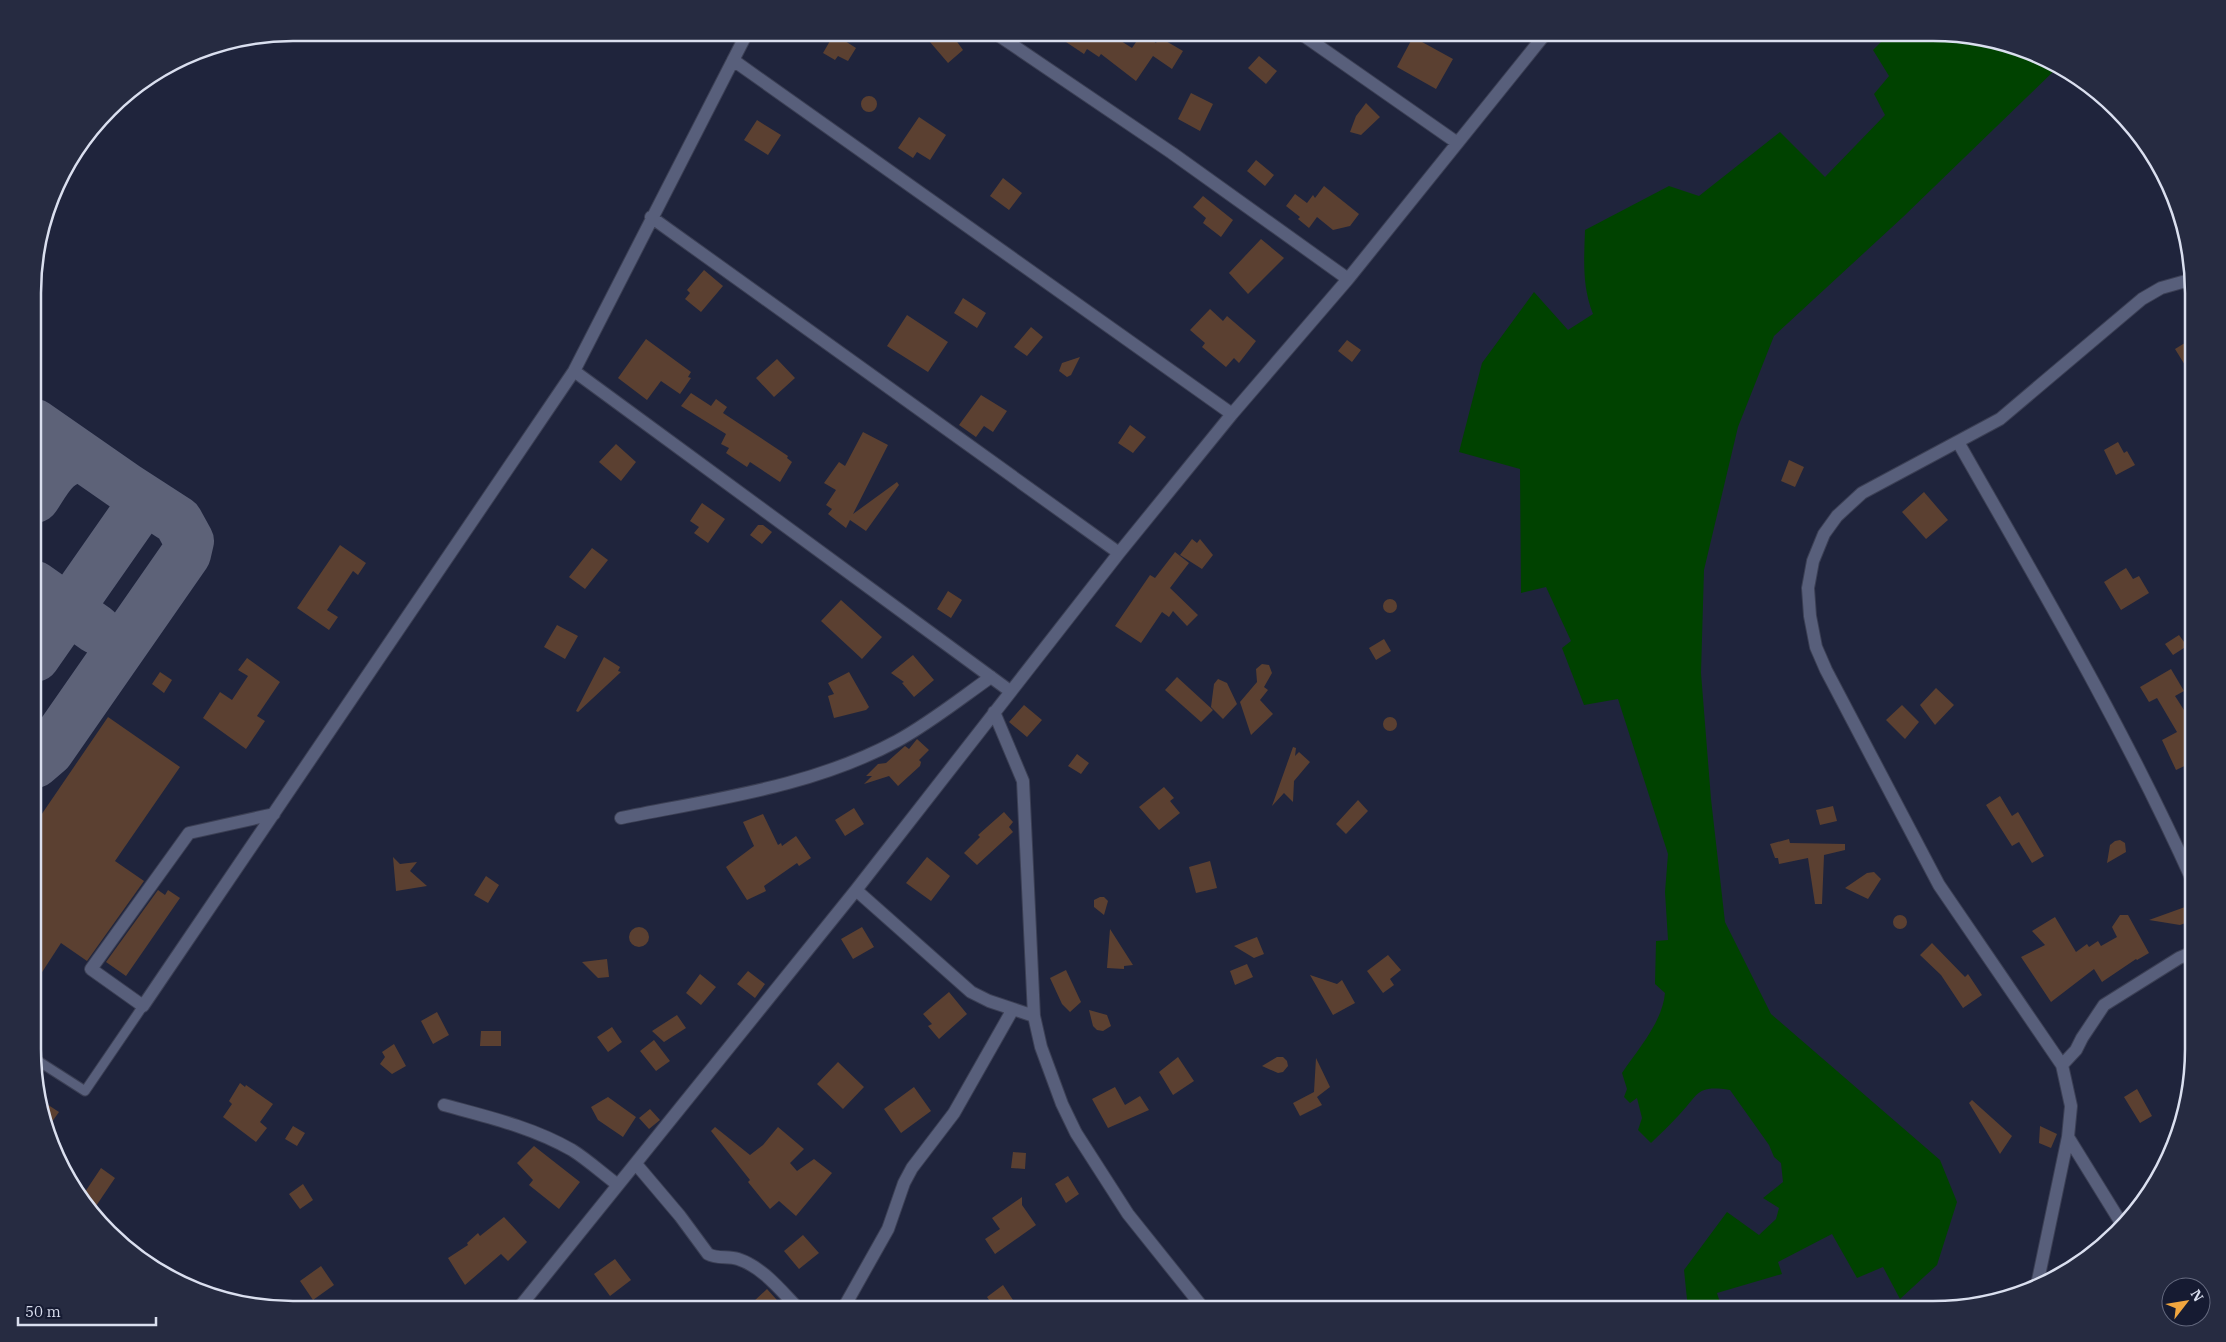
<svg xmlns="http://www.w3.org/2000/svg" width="2226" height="1342" font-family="'IBM Plex Serif',serif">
	<rect width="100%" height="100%" fill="#1f243c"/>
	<path fill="#004200" d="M1890 33H1933L2001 41 2059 66 1903 217 1774 336 1738 427 1704 570 1701 673 1711 799 1725 922 1771 1014 1940 1160 1957 1202 1937 1265 1900 1299 1883 1267 1857 1278 1832 1234 1778 1262 1782 1274 1717 1293 1722 1309H1688L1684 1270 1727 1212 1759 1235 1776 1219 1779 1208 1763 1198 1783 1182 1781 1163 1774 1157 1769 1145 1730 1090C1696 1085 1700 1093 1679 1115 1670 1125 1660 1134 1651 1143L1638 1130 1642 1118 1637 1098 1630 1103 1624 1097 1627 1089 1622 1073C1638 1049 1662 1023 1665 993L1655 984 1656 941 1668 940 1665 892 1668 854 1618 699 1584 705 1562 648 1571 641 1546 587 1521 593 1520 469 1459 452 1482 363 1534 292 1568 330 1593 314C1582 286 1584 260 1585 230L1669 186 1699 196 1780 132 1825 177 1885 115 1874 94 1889 76 1873 50Z"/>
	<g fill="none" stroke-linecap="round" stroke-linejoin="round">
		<path stroke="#5d6278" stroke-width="50" d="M35 424 127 488 136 500 137 511 35 657
			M35 498C48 478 57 458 83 458
			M35 586 96 629
			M35 763 49 751 186 554 189 541 178 521 127 488"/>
	</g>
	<path fill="#5b4031" d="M941 32H950L963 50 948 63 930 42Z
		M1072 32H1107L1132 48 1142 33 1156 43 1159 37 1183 51 1172 69 1153 56 1136 81 1101 54 1099 57 1087 49 1084 54 1066 42Z
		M834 34 856 48 848 61 838 56 835 60 823 53Z
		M1413 37 1453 59 1436 89 1397 67Z
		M1259 56 1277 71 1266 84 1248 68Z
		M1191 93 1213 104 1200 131 1178 119Z
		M861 104a8 8 0 1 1 16 0a8 8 0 1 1-16 0Z
		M1366 103 1380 117 1361 135 1350 132 1356 116Z
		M919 117 946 135 930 160 917 152 913 158 898 148Z
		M757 120 781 135 768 155 744 140Z
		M1256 160 1274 175 1265 186 1247 171Z
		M1003 178 1022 193 1009 210 990 196Z
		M1324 186 1359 214 1350 226 1333 230 1317 217 1309 228 1298 219 1300 217 1286 206 1295 194 1307 203 1313 195 1315 198Z
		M1203 196 1233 220 1221 237 1203 223 1206 218 1193 207Z
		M1261 239 1284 258 1248 294 1229 273Z
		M704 270 723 286 701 312 685 299 690 293 687 290Z
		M963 298 986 313 977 328 954 313Z
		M1210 309 1223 321 1227 316 1256 341 1239 363 1234 358 1226 367 1202 347 1205 343 1190 330Z
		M907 315 948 342 928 372 887 346Z
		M1031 327 1043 337 1027 356 1014 347Z
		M2193 338V378L2175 349Z
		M646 339 691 372 688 377 691 378 680 394 661 381 647 400 618 378Z
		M1347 340 1361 350 1352 362 1338 351Z
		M1080 357 1071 375 1067 377 1059 371 1062 363Z
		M777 359 795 378 774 397 756 378Z
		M691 393 711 406 716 399 727 407 723 413 788 456 787 458 792 462 780 482 750 462 747 467 726 453 729 448 721 444 726 434 681 406Z
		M981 395 1007 411 993 432 984 426 976 437 959 425Z
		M1130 425 1146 437 1133 453 1118 443Z
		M863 432 888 445 853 514 897 482 899 485 866 531 850 520 846 528 828 514 832 509 826 505 836 490 824 483 839 462 845 466Z
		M2118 442 2124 453 2127 451 2135 465 2116 475 2104 450Z
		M616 444 636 462 621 481 599 462Z
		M1789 460 1804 467 1795 487 1781 481Z
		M1924 492 1948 520 1926 539 1902 512Z
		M702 503 725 519 708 543 694 533 699 527 690 521Z
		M758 525H763L772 532 762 544 750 535Z
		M1192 539 1197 543 1200 539 1213 555 1202 569 1180 555Z
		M340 545 366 563 358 575 353 571 327 610 338 617 329 630 297 608Z
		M592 548 608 560 585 589 569 577Z
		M1175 552 1189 563 1170 588 1198 615 1187 626 1173 611 1169 617 1162 612 1141 643 1115 626 1150 575 1155 578Z
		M2126 568 2133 579 2139 576 2149 593 2121 610 2104 582Z
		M948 591 962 600 951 618 937 609Z
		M1383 606a7 7 0 1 1 14 0a7 7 0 1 1-14 0Z
		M841 600 882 637 862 659 821 621Z
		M557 625 578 636 565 659 544 647Z
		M2179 635 2187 646 2173 655 2165 644Z
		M1384 639 1391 651 1376 660 1369 648Z
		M913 655 934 680 914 697 902 683 904 682 891 673Z
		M604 657 620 667 618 671 621 672 578 712 576 711Z
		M247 658 280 682 257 716 265 721 246 749 203 718 220 692 232 700 248 676 238 670Z
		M1262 664 1269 665 1272 673 1264 687 1268 690 1260 700 1273 714 1251 735 1240 702 1257 682 1256 669Z
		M2171 669 2184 691 2175 696 2193 724V762L2176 770 2162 740 2177 732 2157 698 2149 702 2140 687Z
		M160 672 172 680 164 693 152 684Z
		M849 672 869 707 866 710 834 718 828 696 834 694 828 683Z
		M1177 677 1213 710 1201 722 1165 690Z
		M1218 679 1227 683 1237 704 1223 719 1211 707 1214 684Z
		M1936 688 1954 705 1935 725 1920 705Z
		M1024 705 1042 720 1027 737 1009 722Z
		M1902 705 1919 722 1905 739 1886 720Z
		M1383 724a7 7 0 1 1 14 0a7 7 0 1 1-14 0Z
		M108 717 180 767 115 861 144 881 87 961 61 943 35 983V824Z
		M917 739 929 750 919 760 921 762 920 766 898 786 889 776 864 784 872 776H866L878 764 886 763 905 746 909 749Z
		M1293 747 1296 748 1295 756 1299 752 1310 762 1294 781 1293 802 1284 793 1272 806Z
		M1077 754 1089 763 1081 774 1068 766Z
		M1164 787 1174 798 1170 801 1180 813 1159 830 1139 807Z
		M2000 796 2012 816 2018 812 2044 856 2032 863 2019 842 2012 846 1986 805Z
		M1358 800 1368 811 1346 834 1336 824Z
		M1833 806 1837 821 1820 825 1816 810Z
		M854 808 864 824 845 836 835 820Z
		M1004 812 1013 822 1009 827 1013 832 977 865 964 853 980 837 978 835Z
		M763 814 778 845 781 843 782 846 796 836 811 858 799 866 797 863 764 886 766 891 747 900 726 867 754 846 743 822Z
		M1789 839 1790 843 1845 844V850L1824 855 1822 904H1815L1808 858 1779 864 1778 858H1775L1770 844Z
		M2120 840 2125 843 2126 852 2107 863 2110 845 2115 841Z
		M393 857 400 864 417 862 410 871 427 886 396 891Z
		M927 857 950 876 931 901 906 883Z
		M1210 861 1217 888 1196 893 1189 867Z
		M1874 872 1881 879 1868 899 1845 888 1867 873Z
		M486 876 499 885 488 903 474 895Z
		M158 890 165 895 168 890 180 898 126 976 106 962Z
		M1100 897H1104L1108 901 1104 915 1094 907V900Z
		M2185 907 2191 921 2180 925 2149 920Z
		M1893 922a7 7 0 1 1 14 0a7 7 0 1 1-14 0Z
		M2120 915H2128L2149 953 2137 960 2136 959 2102 982 2094 969 2051 1002 2021 957 2045 945 2032 931 2055 917 2076 952 2087 944 2089 947 2098 941 2101 946 2117 937 2112 927Z
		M862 927 874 947 853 959 841 939Z
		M629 937a10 10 0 1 1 20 0a10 10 0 1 1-20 0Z
		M1110 929 1133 965 1124 966V969L1107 968Z
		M1257 937 1264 954 1254 958 1234 946Z
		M1932 943 1965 977 1968 974 1982 995 1963 1008 1941 975 1920 955Z
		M1388 955 1401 970 1390 979 1394 985 1383 993 1367 971Z
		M607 959 609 977 598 978 582 962Z
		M1247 964 1253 977 1235 985 1230 971Z
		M1066 970 1081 1002 1070 1012 1062 1004 1050 978Z
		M748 971 765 984 755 998 737 984Z
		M700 974 716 987 701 1005 686 993Z
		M1310 975 1337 984 1342 980 1355 1003 1333 1015Z
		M949 992 967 1014 939 1039 928 1026 932 1024 923 1014Z
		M1089 1010 1107 1015 1111 1026 1103 1031 1097 1030 1093 1026Z
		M437 1012 449 1035 433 1044 421 1021Z
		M677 1015 686 1028 664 1042 652 1031Z
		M612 1027 622 1042 608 1052 597 1037Z
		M481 1031H501V1046H480Z
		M654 1040 670 1061 656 1071 640 1051Z
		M394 1044 406 1066 392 1074 380 1064 385 1057 382 1052Z
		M1178 1057 1194 1081 1173 1095 1159 1072Z
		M1277 1057H1283L1287 1061 1288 1066 1283 1072 1278 1073 1262 1066Z
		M1316 1058 1330 1087 1317 1097 1322 1105 1300 1116 1293 1103 1314 1092Z
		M838 1062 864 1087 843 1109 817 1084Z
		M240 1083 245 1087 246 1085 273 1104 260 1122 267 1128 256 1142 223 1117 232 1104 229 1101Z
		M914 1087 931 1111 901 1133 884 1109Z
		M1115 1087 1125 1105 1140 1096 1149 1110 1108 1128 1092 1099Z
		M2137 1089 2152 1116 2140 1123 2124 1097Z
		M608 1097 636 1117 623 1137 598 1120 591 1107Z
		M39 1099 59 1112 46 1130 42 1116Z
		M1972 1100 2012 1136 2000 1154 1969 1103Z
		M650 1109 660 1120 649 1129 639 1118Z
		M293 1126 305 1133 297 1146 285 1139Z
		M2040 1126 2057 1134 2051 1148 2039 1143Z
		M715 1127 750 1155 763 1145 778 1127 804 1149 790 1163 797 1171 814 1159 832 1173 796 1216 779 1201 770 1209 748 1182 750 1180 711 1131Z
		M534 1146 580 1182 559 1209 529 1185 533 1180 517 1163Z
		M1013 1152 1026 1153 1025 1169 1011 1168Z
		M101 1168 115 1178 96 1206 83 1195Z
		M1068 1176 1079 1194 1066 1203 1055 1184Z
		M303 1184 313 1200 300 1209 289 1194Z
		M1022 1197V1205L1036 1225 995 1254 985 1239 1000 1229 992 1218Z
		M504 1217 527 1242 508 1261 501 1254 465 1285 448 1258 468 1245 467 1243 478 1233 480 1236Z
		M803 1235 819 1253 799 1269 784 1251Z
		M615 1259 631 1280 610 1296 594 1274Z
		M321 1266 334 1285 313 1300 300 1281Z
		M1003 1285 1013 1300 1000 1309H995L987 1297Z
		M767 1289 785 1309H760L753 1302Z"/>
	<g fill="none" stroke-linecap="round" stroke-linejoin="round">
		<g stroke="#3b3f54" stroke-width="11">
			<path id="lane" d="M35 1059 85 1091 143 1006"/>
		</g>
		<g stroke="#3b3f54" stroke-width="14">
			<path id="street" d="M995 33 1172 153 1348 279
				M1300 33 1456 142
				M733 60 1232 414
				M651 217 1119 553
				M574 371 1010 691
				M1958 442C2040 586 2125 730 2193 882
				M994 712 1023 781 1034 1016 1041 1047 1062 1104 1076 1133 1128 1214 1204 1309
				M274 814 189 833 91 969 143 1006 574 371 747 33
				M621 818C714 799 812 787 897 741 930 723 961 698 991 677
				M856 890 971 992 989 1001 1034 1016
				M2062 1065 2076 1050 2082 1038 2104 1005 2179 958 2193 952
				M444 1105C488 1117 532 1127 572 1150 588 1160 603 1174 618 1185
				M2068 1137 2123 1226
				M636 1164 680 1216 708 1254C717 1259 728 1256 738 1259 763 1267 782 1292 799 1309
				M2037 1285 2068 1137 2071 1106 2062 1065 1939 885 1826 670 1816 647 1810 616 1808 588 1813 561 1824 534 1837 516 1862 493 2000 419 2142 299 2161 288 2193 279
				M518 1309 856 890 1119 553 1232 414 1348 279 1546 33
				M843 1309 888 1229 904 1183 912 1168 954 1113 1013 1009"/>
		</g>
		<use href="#lane" stroke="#585f7b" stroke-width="9"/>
		<use href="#street" stroke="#585f7b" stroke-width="12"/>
	</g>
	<path d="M0 0H2226V1342H0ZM293 41H1933A252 252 0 0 1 2185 293V1049A252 252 0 0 1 1933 1301H293A252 252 0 0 1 41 1049V293A252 252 0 0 1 293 41Z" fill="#262b41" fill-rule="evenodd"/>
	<path fill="none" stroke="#dadfef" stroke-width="2.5" d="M293 41H1933A252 252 0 0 1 2185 293V1049A252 252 0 0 1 1933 1301H293A252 252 0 0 1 41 1049V293A252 252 0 0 1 293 41Z"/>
	<g transform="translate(2186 1302) rotate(59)"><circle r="24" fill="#161b32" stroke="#64697e"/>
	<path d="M0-4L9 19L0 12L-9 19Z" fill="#f1a63f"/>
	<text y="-8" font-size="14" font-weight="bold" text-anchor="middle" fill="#dadfef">N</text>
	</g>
	<path d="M18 1317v8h138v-8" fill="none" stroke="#dadfef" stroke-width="2.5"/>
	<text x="25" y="1317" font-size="15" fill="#dadfef" stroke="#161b32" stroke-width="4" paint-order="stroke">50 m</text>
</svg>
